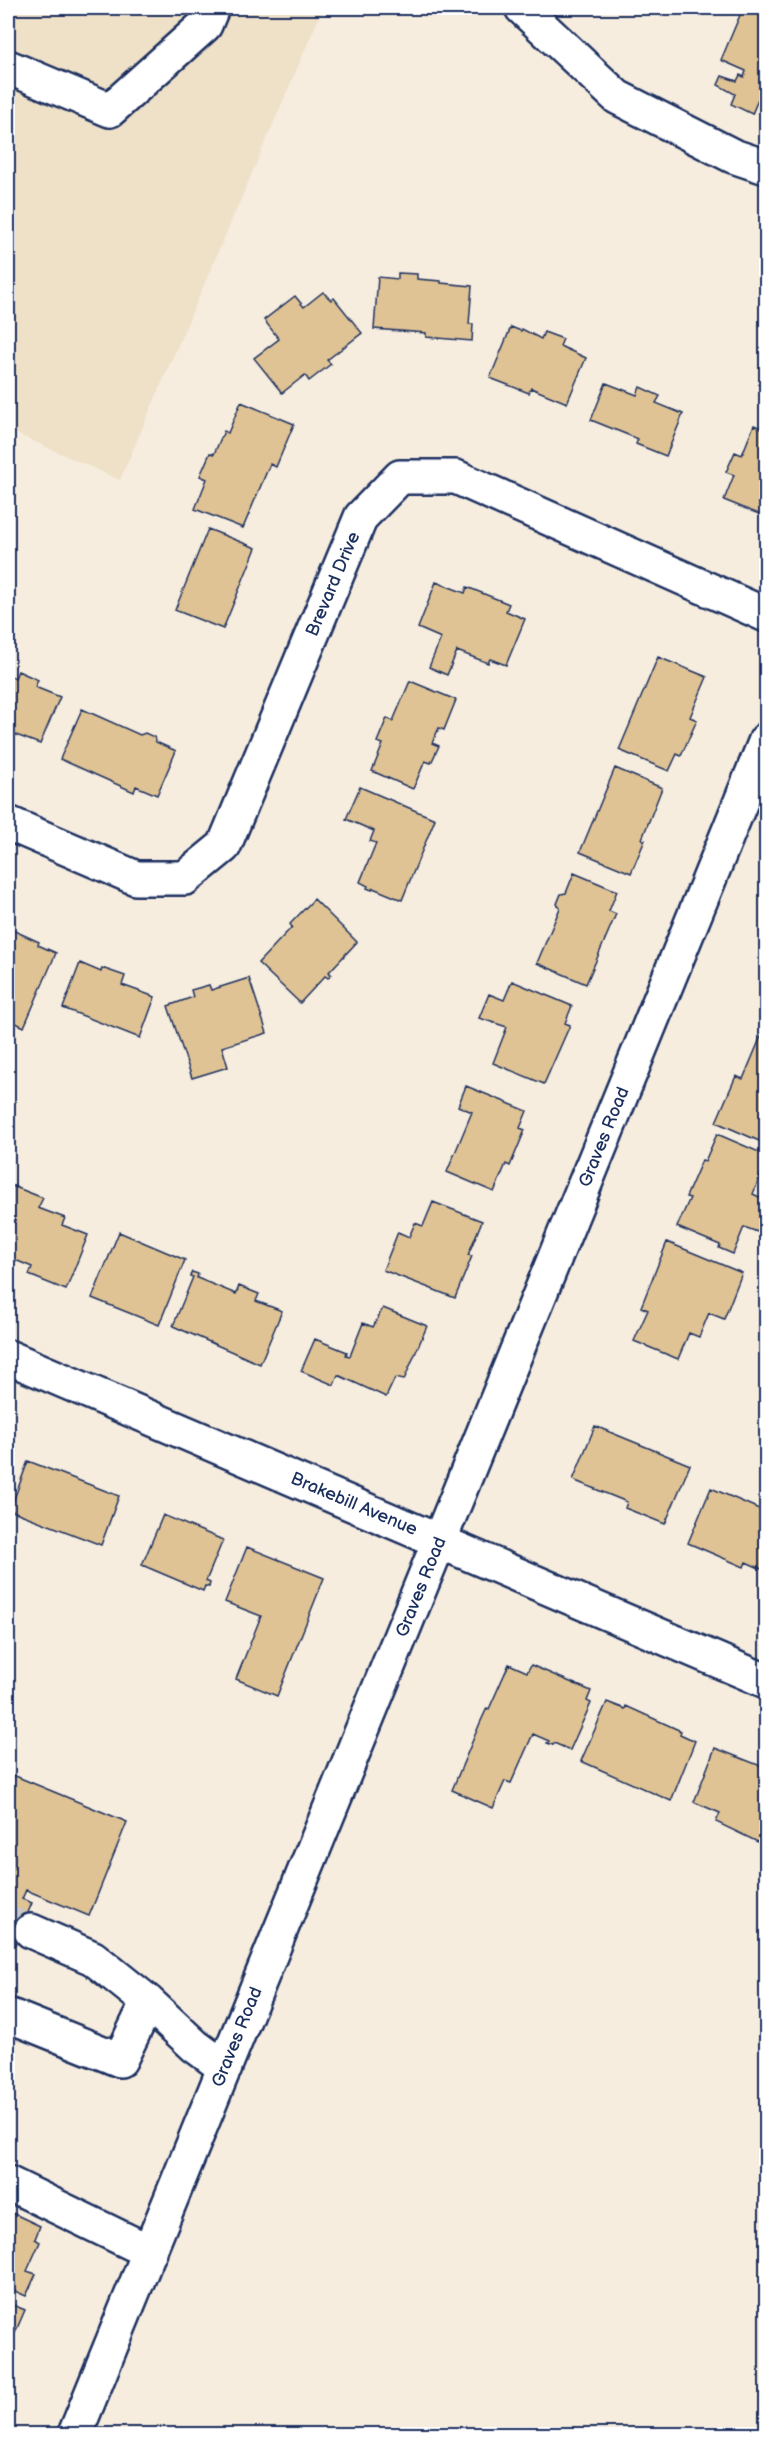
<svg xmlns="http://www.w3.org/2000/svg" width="774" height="2442" font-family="'Balsamiq Sans',sans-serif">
	<rect width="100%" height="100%" fill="#f6eddf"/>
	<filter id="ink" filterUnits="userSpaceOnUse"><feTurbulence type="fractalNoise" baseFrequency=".0167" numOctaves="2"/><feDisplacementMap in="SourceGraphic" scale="12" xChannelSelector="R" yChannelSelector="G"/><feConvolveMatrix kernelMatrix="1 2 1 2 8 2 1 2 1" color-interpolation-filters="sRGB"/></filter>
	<g filter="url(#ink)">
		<path fill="#efe0c8" d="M8 8H323L120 480 8 430Z"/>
		<path fill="#e0c394" stroke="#1b2f5e" stroke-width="1.5" d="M743 8H766V86L764 85 752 114 731 104 735 94 718 85 722 76 737 81 740 75 744 77 746 71 721 60Z
			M398 273 417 274V279L441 281V283L472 286 469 324H473L472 341 426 337V333L374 329 378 277 398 279Z
			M323 292 331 300 334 298 362 333 327 360 331 364 309 381 305 375 282 393 254 358 279 339 264 320 295 296 304 307Z
			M511 327 521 331 522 329 541 339 544 332 563 339 560 346 586 358 567 403 531 388 529 393 490 378Z
			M606 383 637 395 640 387 660 396 656 403 683 414 666 456 636 444 638 439 591 420Z
			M241 402 294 424 276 467 270 464 243 528 195 509 207 479 200 476 210 453 214 454 224 431 228 433Z
			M754 425 766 430V517L724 500 734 475 726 472 735 452 742 455Z
			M208 529 256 548 223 629 175 610Z
			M436 582 465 593 467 587 509 604 506 611 525 619 506 665 490 659 488 663 457 651 447 675 429 667 441 638 418 628Z
			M658 657 707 677 690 717 697 720 681 756 677 754 669 771 619 750Z
			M18 671 38 680 35 687 60 697 40 744 8 732V675L15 678Z
			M410 681 456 700 444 730 439 728 432 743 439 746 431 763 425 761 413 789 372 771 383 744 377 742 387 718 393 721Z
			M82 709 140 735 145 733 154 737 156 742 176 751 157 795 136 786 134 792 60 759Z
			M615 768 662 788 642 839 645 840 631 873 580 852Z
			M360 787 435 819 402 900 373 888 372 890 367 888 368 886 360 882 376 843 370 841 374 831 346 819Z
			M574 873 617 891 609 911 616 914 586 984 537 963 560 908 557 904 561 894 566 893Z
			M314 899 357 942 329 972 331 974 328 978 325 976 300 1003 258 963 292 927 290 924Z
			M8 928 39 942 38 945 56 953 24 1027 8 1019Z
			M80 963 101 972 102 968 125 976 122 985 155 997 140 1038 63 1008Z
			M249 978 267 1033 222 1047 228 1067 192 1078 168 1006 193 997 191 990 209 985 211 990Z
			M512 981 572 1006 565 1023 570 1025 544 1084 493 1063 507 1027 479 1018 489 994 504 1000Z
			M764 1029 766 1030V1144L716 1122 736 1076 743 1079Z
			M466 1086 527 1111 520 1128 525 1130 510 1166 506 1164 494 1192 447 1172 472 1112 458 1106Z
			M717 1134 766 1155V1161L753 1194 766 1200V1225L763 1234 744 1227 733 1254 719 1248 720 1245 677 1227 690 1198 686 1197 702 1160 705 1161Z
			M10 1185 43 1198 38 1208 65 1218 62 1225 88 1235 66 1290 29 1275 32 1267 8 1257V1190Z
			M433 1202 482 1221 468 1255 472 1256 455 1298 383 1270 398 1232 409 1237 415 1223 423 1226Z
			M119 1232 185 1260 159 1325 92 1298Z
			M667 1242 742 1273 724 1319 709 1313 699 1337 689 1333 678 1359 634 1341 648 1310 641 1307Z
			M192 1272 198 1274 197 1278 236 1294 239 1286 259 1294 256 1301 282 1311 260 1364 173 1326 193 1277 190 1276Z
			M383 1308 427 1326 404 1380 395 1378 386 1397 338 1375 334 1385 301 1371 315 1339 347 1352 346 1355 350 1356 363 1323 373 1327Z
			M595 1426 690 1465 665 1524 625 1508 627 1502 573 1480Z
			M28 1461 119 1496 101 1545 10 1510Z
			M711 1488 766 1512V1571L746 1562 744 1567 688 1543Z
			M163 1515 223 1540 206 1581 210 1583 209 1587 205 1586 203 1591 142 1565Z
			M247 1547 324 1578 277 1696 236 1679 261 1616 225 1602Z
			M509 1664 527 1672 531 1665 591 1691 587 1701 591 1703 570 1750 554 1743 553 1745 547 1743 549 1741 533 1734 511 1783 505 1781 493 1808 452 1790 480 1723 487 1708 489 1709Z
			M607 1702 625 1709 626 1706 681 1731 680 1734 695 1741 671 1801 581 1761Z
			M715 1748 766 1768V1839H764L762 1844 716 1822 720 1813 694 1802Z
			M8 1773 127 1822 89 1916 26 1890 22 1899 32 1903 15 1944 8 1941V1888L10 1883 8 1882Z
			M8 2211 40 2226 35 2239 40 2242 27 2271 36 2274 26 2296 8 2288Z
			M8 2303 25 2310 15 2333 9 2330 8 2334Z"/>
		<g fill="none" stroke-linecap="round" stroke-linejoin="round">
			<path stroke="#cac7c5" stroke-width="33" stroke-dasharray="33 16" stroke-linecap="butt" d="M8 1922 31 1931"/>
			<g stroke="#1b2f5e" stroke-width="38">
				<path id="minor" d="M522 8 617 97 733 156 766 167
					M8 67 110 110 205 25 212 8
					M8 823 136 878H185L224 846 361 517 400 477H456L766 615
					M8 1357 766 1681
					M31 1931 93 1958 148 2002
					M8 2015 120 2060 148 2002 195 2046 225 2068
					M8 2183 150 2252
					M75 2434 766 740"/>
			</g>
			<use href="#minor" stroke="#fff" stroke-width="33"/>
		</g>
	</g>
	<g text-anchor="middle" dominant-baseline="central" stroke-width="5" stroke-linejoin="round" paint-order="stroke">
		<g font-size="18" fill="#1b2f5e" stroke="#fff">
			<text transform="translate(333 584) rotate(-67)">Brevard Drive</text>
			<text transform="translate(604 1137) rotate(-68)">Graves Road</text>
			<text transform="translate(354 1504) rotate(23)">Brakebill Avenue</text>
			<text transform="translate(421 1587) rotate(-68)">Graves Road</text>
			<text transform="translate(237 2037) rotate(-68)">Graves Road</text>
		</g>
	</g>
	<rect width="774" height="2442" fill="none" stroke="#fff" stroke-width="30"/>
	<rect x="15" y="15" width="744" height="2412" fill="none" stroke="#1b2f5e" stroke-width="2" filter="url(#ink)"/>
</svg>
